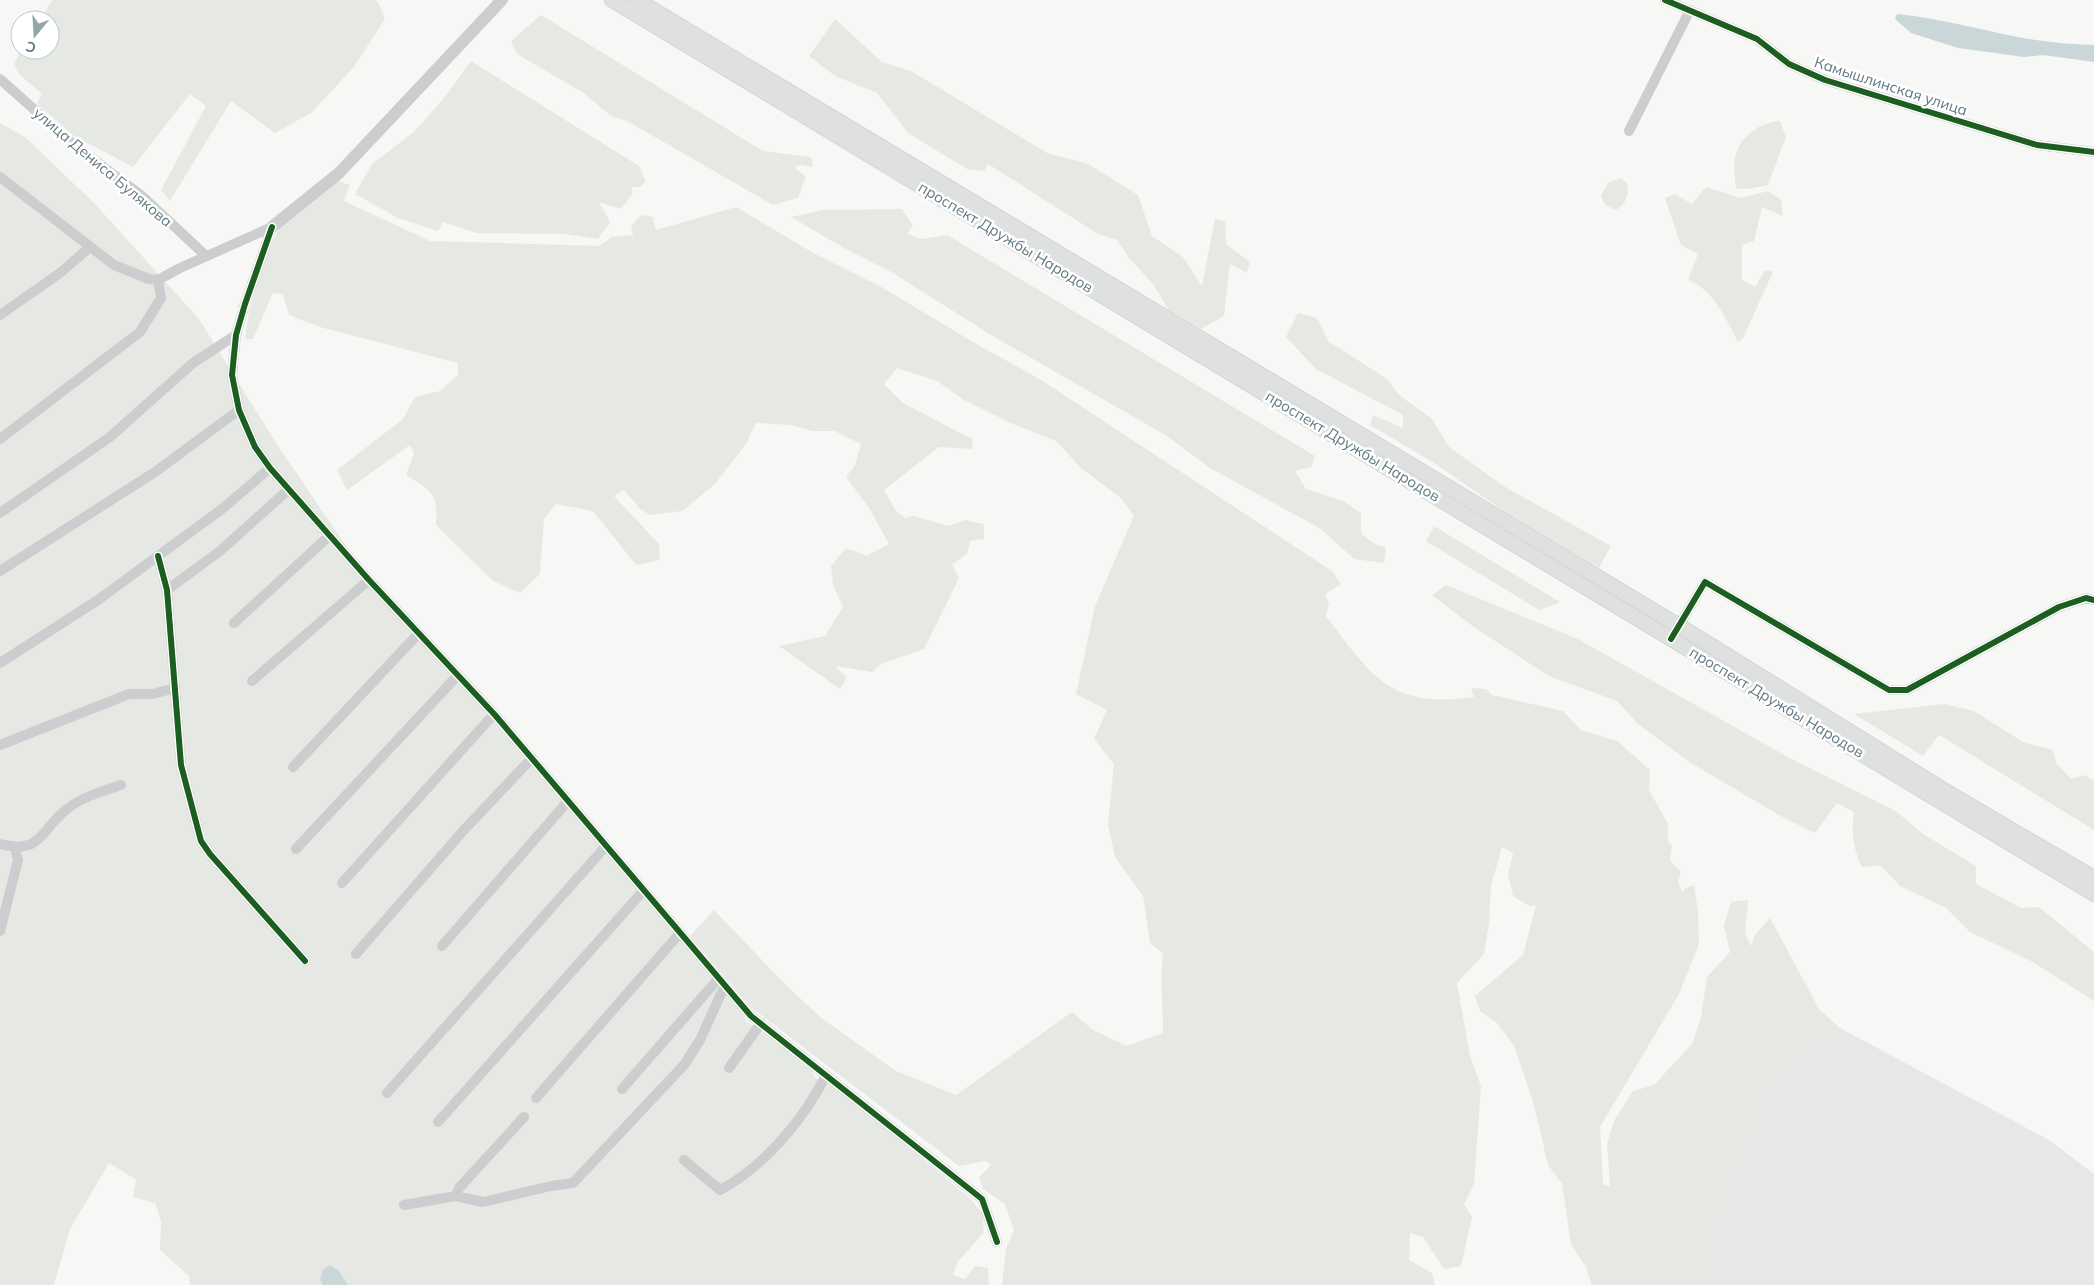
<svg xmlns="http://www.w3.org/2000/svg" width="2094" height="1285" font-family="Mulish,sans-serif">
	<rect width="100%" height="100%" fill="#f7f7f6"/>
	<path fill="#e5e8e7" d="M1840 1028 2049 1140 2094 1174V1285H1702L1713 1230 1773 1075Z"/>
	<path fill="#e6e9e3" d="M52 0H375L378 2 385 19 354 67 311 113 275 133 231 101 170 201 161 190 206 106 190 94 133 167 74 136 37 104 42 94 19 74 14 63 22 50H50V20H40Z
		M541 15 763 151 811 157 813 167 800 165 794 167 806 177 798 198 773 205 627 121 611 116 582 92 517 54 511 41Z
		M835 19 882 62 911 71 1047 153 1088 164 1138 195 1152 236 1183 257 1202 286 1215 219 1225 221 1226 244 1250 262 1247 273 1230 264 1224 316 1201 329 1168 309 1153 284 1129 258 1117 240 1098 234 988 164 984 171 967 169 908 133 877 93 835 76 809 56Z
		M471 61 639 166 646 182 639 187H631L633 193 621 209 599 202 610 222 598 239 565 234 477 233 443 222 438 231 398 218 355 194 372 164 415 131 444 98Z
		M1780 121 1786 137 1768 185 1747 189H1736C1735 179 1733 167 1735 158 1739 137 1760 122 1780 121Z
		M0 123 25 137 95 204 199 319 278 446 357 562 742 1011 746 1022 763 1030 814 1070 813 1074 818 1081H828L971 1199 982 1214 984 1232 957 1263 953 1275 965 1279 975 1266 988 1268 989 1285H348L339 1271 320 1280 323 1285H190L189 1276 160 1250 161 1221 155 1203 133 1197 136 1180 109 1163 70 1229 54 1285H0Z
		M1621 178 1627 183C1629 195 1627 203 1616 210L1605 205 1601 196 1608 183Z
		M336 180 350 185 344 201 430 241 599 246 612 237 633 235 631 226 641 215 653 217 656 230 736 207 815 254 883 288 978 345 1038 378 1332 571 1341 584 1325 594 1329 603 1326 616C1372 677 1391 709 1474 697L1471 688 1486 689 1492 695 1563 711 1581 730 1617 741 1650 770 1649 790 1668 824V840L1672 846 1670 860 1681 872 1678 881 1682 892 1685 888 1694 885 1698 912 1699 944 1679 994 1600 1127 1603 1184 1610 1186 1607 1144 1614 1121 1633 1091 1654 1085 1692 1044 1701 1017 1707 977 1730 952 1724 926 1731 902 1748 900 1745 934 1751 946 1755 935 1770 918 1819 1009 1840 1028 1773 1075 1713 1230 1702 1285H1592L1585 1265 1571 1245 1562 1184 1548 1165 1533 1101 1514 1046 1497 1023 1480 1011 1475 996 1523 955 1536 905 1529 906 1513 896 1508 875 1513 853 1502 847 1491 886 1489 923 1484 954 1457 983 1470 1056 1481 1086 1474 1185 1464 1204 1472 1217 1461 1266 1444 1269 1423 1237 1410 1233 1409 1260 1432 1273 1435 1285H1002L1006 1249 1014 1230 1005 1204 983 1189 979 1177 991 1165 986 1161 959 1166 752 1008 690 936 714 910 784 983 820 1017 896 1071 956 1095 1072 1012 1093 1030 1127 1046 1163 1033C1163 1005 1160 982 1163 953L1150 943 1143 896 1115 857 1108 824 1114 764 1094 739 1107 710 1076 694 1095 606 1134 516 1121 498 1082 469 1056 441 1013 424 964 400 937 381 897 368 884 384 903 403 972 439 973 449 939 447 884 490 896 511 905 518 913 516 949 526 965 520 984 524V539L970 541 967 554 952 564 959 578 924 649 881 664 872 672 835 666 847 678 840 689 779 646 825 636 843 607 833 585 831 566 846 548 867 556 889 544 869 508 846 477 855 465 861 444 835 431H812L791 425 756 423 746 444 715 484 682 511 650 515 640 509 624 490 614 496 659 544 660 560 636 565 593 511 556 504 544 519 540 574 520 593 493 581 436 525C438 493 432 491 406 475L414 453 410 445 347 490 337 470 403 419 415 397 440 391 458 375V363L320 327 289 315 283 294 273 293 253 339H245L248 316 262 267 280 226Z
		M1706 187 1741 198 1768 191 1781 200 1783 216 1762 207 1754 241 1742 245V280L1755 287 1765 270 1773 272 1743 338 1738 342C1726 319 1714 290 1688 280L1698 254 1681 245 1665 198 1675 194 1692 204Z
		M902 209 913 226 907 234 922 239 947 235 1315 456 1311 467 1295 471 1306 489 1343 501 1361 513V534L1375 544 1386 548 1384 563 1354 559 1321 529 1210 468 1167 436 991 335 893 273 844 248 791 217 823 210Z
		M1298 313 1317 318 1328 341 1387 379 1399 395 1432 419 1449 447 1505 487 1611 546 1599 568 1504 511 1431 461 1370 425 1373 415 1403 428V415L1316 369 1286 337Z
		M1434 526 1560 602 1539 610 1426 541Z
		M1446 585 1578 639 1795 761 1897 812 1923 834 1976 866V884L2021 908 2039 907 2094 952V1001L2031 961 1970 932 1946 908 1900 886 1880 865 1862 867C1853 848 1851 833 1854 812L1837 803 1815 833 1779 815 1691 763 1638 724 1617 701 1549 676 1475 628 1432 595Z
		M1944 704 1974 711 2023 742 2053 750 2056 763 2071 779 2084 775 2094 781V830L1939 735 1923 756 1854 714Z"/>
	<path fill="#cad7d8" d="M1897 14C1938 18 1977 29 2018 37 2043 42 2069 44 2094 45V62L2043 55 2024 57 1958 48 1911 33 1895 19Z
		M330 1265 339 1271 348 1285H323L320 1280 323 1270Z"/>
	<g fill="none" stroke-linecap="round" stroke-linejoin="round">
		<g stroke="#d4d5d6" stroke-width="16">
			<path id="secondary" d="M612 0 2094 894
				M637 0 1691 633 1947 792 2094 878"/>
		</g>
		<path stroke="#cbcdce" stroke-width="10" d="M1665 0 1757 39 1789 64 1825 80 2037 145 2094 152
			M0 79 73 144 142 196 206 256
			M1629 131 1690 10
			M0 177 114 265 149 279 158 280 180 268 272 227
			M272 227 245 304 236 335 232 375 239 410 255 447 270 468 369 580 495 715 751 1016 982 1199 997 1242
			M0 315 60 273 90 247
			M0 439 140 332 161 298 158 280
			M0 513 110 437 193 363 236 335
			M158 556 167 590 181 765 201 841 210 854 305 961
			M0 571 155 472 239 410
			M167 590 220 551 288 490
			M234 623 329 536
			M1671 639 1705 582 1889 690H1907L2059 607 2086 598 2094 600
			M0 663 98 600 222 509 270 468
			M252 681 369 580
			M0 745 129 694H153L175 688
			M293 767 418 634
			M0 844C42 855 40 830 67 809 82 797 103 791 121 785
			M296 849 458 675
			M342 883 494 714
			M0 931 18 860 15 848
			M442 946 568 801
			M356 954 463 831 532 758
			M729 1068 761 1023
			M622 1089 719 978
			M387 1093 606 846
			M536 1098 680 933
			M438 1122 644 890
			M684 1160 720 1190C764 1167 804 1119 826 1075
			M456 1196 459 1188 524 1117
			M404 1205 456 1196 483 1202 551 1186 573 1183 684 1065 700 1040 725 985"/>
		<path stroke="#cbcdce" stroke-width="12" d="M272 227 339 173 502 0"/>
		<use href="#secondary" stroke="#dfe1e1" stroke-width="14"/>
		<g stroke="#fff" stroke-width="9">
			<path id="cycleway" d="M1665 0 1757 39 1789 64 1825 80 2037 145 2094 152
				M272 227 245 304 236 335 232 375 239 410 255 447 270 468 369 580 495 715 751 1016 982 1199 997 1242
				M158 556 167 590 181 765 201 841 210 854 305 961
				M1671 639 1705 582 1889 690H1907L2059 607 2086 598 2094 600"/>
		</g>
		<use href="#cycleway" stroke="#1b5e20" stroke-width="6"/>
	</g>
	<g text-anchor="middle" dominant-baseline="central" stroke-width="5" stroke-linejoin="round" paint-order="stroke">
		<g font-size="15" fill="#607a83" stroke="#fff">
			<text transform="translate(1891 86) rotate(18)">Камышлинская улица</text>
			<text transform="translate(103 167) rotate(40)">улица Дениса Булякова</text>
			<text transform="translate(1006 237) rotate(31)">проспект Дружбы Народов</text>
			<text transform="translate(1353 446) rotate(31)">проспект Дружбы Народов</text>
			<text transform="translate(1777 702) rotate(31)">проспект Дружбы Народов</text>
		</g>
	</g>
	<g transform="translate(35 35) rotate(198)"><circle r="24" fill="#ffffff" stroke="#bfcacd"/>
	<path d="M0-4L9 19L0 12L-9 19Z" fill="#95a6ab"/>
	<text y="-8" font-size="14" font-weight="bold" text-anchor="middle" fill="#607a83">С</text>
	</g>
</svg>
